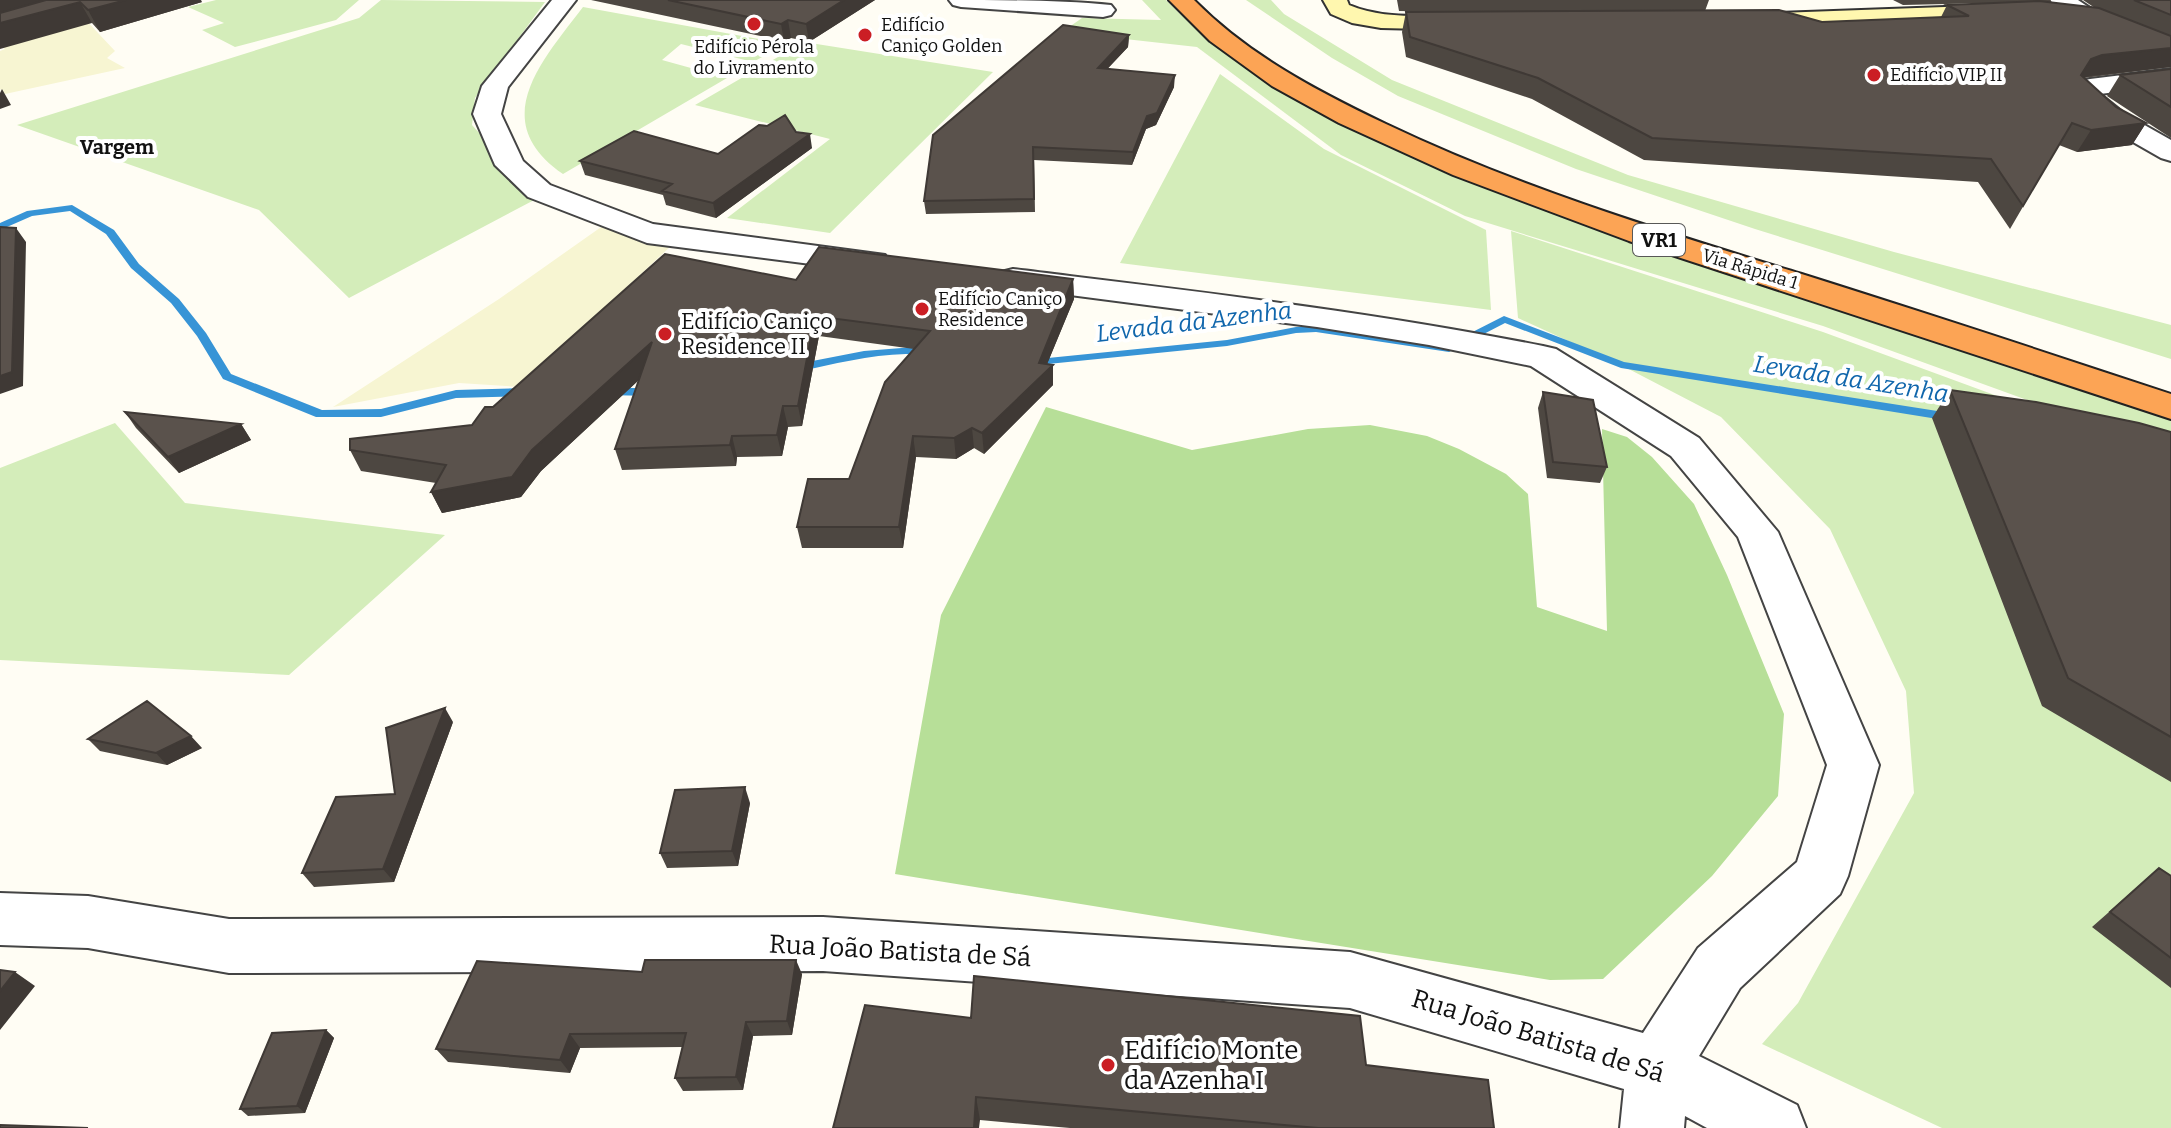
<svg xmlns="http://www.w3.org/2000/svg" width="2171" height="1128" font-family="Bitter,serif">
	<rect width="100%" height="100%" fill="#fffdf4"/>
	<path fill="#f7f5d2" d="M83 17 115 51 107 58 125 68 5 94 0 89V51L5 49 0 45Z
		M604 225 672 245 520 387 459 383 333 407 499 299Z"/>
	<path fill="#d4edba" d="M216 0H359L336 20 235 47 202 30 224 23 188 7Z
		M381 0 545 2 475 98 472 125 538 198 349 298 259 210 17 125 359 18Z
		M1142 0H1166C1230 65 1291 96 1371 138L2171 419V452L1823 326 1465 216 1341 155 1197 47 1062 32 1082 18 1161 20Z
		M1246 0H1271L1284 14 1392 80 1628 175 1894 252 2171 325V359L1755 229 1576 169 1398 96 1332 58Z
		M583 7 786 44 753 62 681 44 662 60 727 78 563 174C486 121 542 61 583 7Z
		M804 42 993 72 830 233 727 218 830 139 695 105Z
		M1220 74 1324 149 1486 230 1491 310 1120 263Z
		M1511 231 1823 332 2171 460V1128H1942L1762 1044 1798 1003 1914 793 1906 691 1830 529 1721 417 1621 365 1518 318Z
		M115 423 185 503 445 535 289 675 0 660V468Z"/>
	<path fill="#b7df98" d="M1046 407 1192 450 1308 429 1370 425 1427 436 1459 449 1506 474 1528 494 1537 607 1607 631 1602 429 1627 437 1652 457 1694 504 1727 575 1784 714 1778 796 1712 876 1603 979 1550 980 895 874 941 615Z"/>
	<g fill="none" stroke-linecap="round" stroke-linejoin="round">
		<path fill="#3794d6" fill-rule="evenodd" d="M72 205 114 230 139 264 179 299 206 333 231 374 322 410 381 409 456 390 526 388 532 392 526 396 456 398 381 417H316L223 379 197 336 171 303 131 268 106 234 70 211 32 216 0 230V223L27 211Z
			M1504 316 1624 362 1950 413 1956 417 1950 421 1621 368 1505 323 1449 352 1316 332 1296 333 1227 346 1048 364 1031 363 1025 360 1031 357 1048 358 1227 340 1296 327 1316 326 1447 345Z
			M914 347 931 348 937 351C928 356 916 354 906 354 869 355 833 364 797 372L791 368 797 364 864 351Z
			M607 388H654L660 392 654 396 603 395 601 392 603 389Z"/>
		<g stroke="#444" stroke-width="4">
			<path id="street" d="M552 0H576L508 87 501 114 523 161 550 185 653 224 885 255 889 262 885 269 873 272 647 243 528 197 495 165 473 114 482 86Z
				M949 0C1001 0 1061 0 1111 5L1115 10 1111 15 1103 17 961 7 953 5Z
				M2049 0H2078L2105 18 2101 23H2085Z
				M2171 69V85L2100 94 2125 114 2171 140V161L2161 158 2105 126 2071 94 2081 81 2090 79Z
				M1013 269C1191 291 1368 311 1543 346L1556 349 1699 438 1778 532 1879 765 1848 876 1840 894 1740 988 1699 1056 1797 1105 1806 1128H1707L1685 1116 1684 1128H1620L1624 1089 1350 1008 823 971 229 973 88 948 0 945V893L88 896 229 919 823 917 1350 952 1643 1033 1698 948 1797 862 1827 765 1738 537 1671 456 1531 366 1429 345 1317 327 1001 286 996 279 1001 272Z"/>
		</g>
		<g stroke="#333" stroke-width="4">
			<path id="secondary" d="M1323 0H1347L1349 5C1384 20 1426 15 1464 16L1472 18 1476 23 1472 28 1464 30 1381 28 1352 23 1331 14Z
				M2000 5 2008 7 2012 12 2008 17 1753 28 1745 26 1741 21 1745 16 1753 14Z"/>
		</g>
		<g stroke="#222" stroke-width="4">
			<path id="highway" d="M1169 0H1194C1248 55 1317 91 1386 124 1522 189 1665 232 1808 276 1929 314 2050 354 2171 394V419L1629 241 1453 175 1339 123 1272 86 1210 41Z"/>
		</g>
		<use href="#street" fill="#fff" fill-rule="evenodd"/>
		<use href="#secondary" fill="#fff7af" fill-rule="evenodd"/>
		<use href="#highway" fill="#fca455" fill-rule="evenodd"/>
	</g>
	<path fill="#4d4741" d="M0 0 202 2 100 32 92 23Z
		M591 0H875L809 42 791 38 784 41Z
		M1397 0H1709L1705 11 1822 22 1941 17 1947 5 2033 2 1903 5 1893 0H2051L2050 3 2095 8 2083 0H2171V67L2084 78 2116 107 2146 123 2132 145 2077 152 2059 145 2010 229 1978 182 1644 160 1532 99 1406 57 1402 32 1406 12H1459L1399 11Z
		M1129 35 1128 47 1108 68 1174 87 1156 125 1146 129 1132 165 1034 160 1035 212 926 214 924 201Z
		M2171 69V138L2107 96 2120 75Z
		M796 132 812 148 716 218 666 205 663 195 585 175 580 161 718 154Z
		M1073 279 1074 299 1047 364 1053 365V385L984 454 974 448 956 459 916 457 903 548H802L797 527 849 479 914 349 819 336 802 426 788 427 782 456 737 457 736 466 622 470 615 449 639 380 541 471 521 497 442 513 431 492 436 483 361 471 350 450 472 425 493 407 796 280Z
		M1950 390 2171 432V782L2042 706 1932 418Z
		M1543 392 1607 467 1600 483 1547 478 1538 408Z
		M125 412 241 424 251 440 179 473 136 428Z
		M453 722 394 882 314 887 302 873 395 794Z
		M88 739 202 748 167 765 100 751Z
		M750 803 738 866 667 868 660 853Z
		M2159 868 2171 876V988L2092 927Z
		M642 972 802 974 792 1035 753 1036 743 1090 683 1091 675 1078 682 1047 580 1048 570 1073 448 1062 436 1049Z
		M971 1018 1366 1065 1494 1128H1070L980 1120 833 1128Z
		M326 1030 334 1038 305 1113 248 1116 240 1109Z"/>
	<path fill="#3f3935" d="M0 0H60L0 19Z
		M126 0H201L202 2 100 32 88 10Z
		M844 0H875L809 42 806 24Z
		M80 2 92 23 0 49V23Z
		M788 20 791 38 784 41 781 24Z
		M1129 35 1128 47 1098 79V68Z
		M2171 48V67L2090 76 2079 79 2091 59 2102 55Z
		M1175 75 1174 87 1156 125 1146 129 1132 165 1133 152 1147 116Z
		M2 89 11 105 0 109V93Z
		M2146 123 2132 145 2077 152 2091 130Z
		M810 134 812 148 716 218 713 203Z
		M16 228 26 242 23 386 0 394V376Z
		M1073 279 1074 299 1043 374 1053 365V385L984 454 982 433 1039 363Z
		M815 316 819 336 802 426 798 406Z
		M652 342 658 362 541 471 521 497 442 513 431 492Z
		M783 406 788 427 782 456 777 435Z
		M241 424 251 440 179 473 168 457Z
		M972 428 974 448 956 459 954 438Z
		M732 436 737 457 736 466 730 445Z
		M913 436 916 457 903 548 899 527Z
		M445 708 453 722 394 882 383 869Z
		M191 736 202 748 167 765 156 753Z
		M745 787 750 803 738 866 732 851Z
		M796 960 802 974 792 1035 787 1021Z
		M15 972 35 986 0 1030V991Z
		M746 1022 753 1036 743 1090 736 1077Z
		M326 1030 334 1038 305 1113 297 1106Z
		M570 1034 580 1048 570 1073 560 1060Z
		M976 1097 980 1120 979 1128H974Z"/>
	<path fill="#5a524c" stroke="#3f3935" stroke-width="2" d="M46 0H126L88 10 80 2 0 23V13Z
		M668 0H844L806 24 788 20 781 24Z
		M2134 0H2171V15Z
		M2039 1 2099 8 2171 36V48L2102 55 2091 59 2081 75 2116 107 2146 123 2091 130 2072 123 2023 206 1991 159 1652 138 1538 78 1410 37 1406 12 1779 10 1822 22 1969 16 1947 5Z
		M1063 25 1129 35 1098 68 1175 75 1157 113 1147 116 1133 152 1033 147 1034 199 924 201 933 135Z
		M2171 69V107L2120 75Z
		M785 115 796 132 810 134 713 203 662 191 672 184 580 161 634 131 718 154 759 125 767 126Z
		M0 227 16 228 12 372 0 376Z
		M819 247 1073 279 1039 363 1053 365 982 433 972 428 954 438 913 436 899 527H797L808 479H849L885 382 930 331 815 316 798 406H783L777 435 732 436 730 445 615 449 652 342 532 450 512 477 431 492 446 465 350 450V439L472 425 485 407H493L665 254 796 280Z
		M1950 390 2036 402 2139 423 2171 432V737L2068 678Z
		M1543 392 1593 400 1607 467 1553 462Z
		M125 412 241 424 168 457Z
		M147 701 191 736 156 753 88 739Z
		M445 708 383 869 302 873 336 797 395 794 386 728Z
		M745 787 732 851 660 853 675 790Z
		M2159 868 2171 876V958L2110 912Z
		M645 960H796L787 1021 746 1022 736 1077 675 1078 686 1033 570 1034 560 1060 436 1049 477 961 642 972Z
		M0 970 15 972 0 991Z
		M974 976 1360 1016 1366 1065 1488 1080 1494 1128H1318L976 1097 974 1128H833L865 1005 971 1018Z
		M326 1030 297 1106 240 1109 272 1033Z
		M0 1125 88 1128H0Z"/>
	<g fill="#cb1e24" stroke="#fff" stroke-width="3">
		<circle cx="754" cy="24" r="8"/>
		<circle cx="865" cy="35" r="8"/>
		<circle cx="1874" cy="75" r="8"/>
		<circle cx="922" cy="309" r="8"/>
		<circle cx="665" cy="334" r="8"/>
		<circle cx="1108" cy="1065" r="8"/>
	</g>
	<g text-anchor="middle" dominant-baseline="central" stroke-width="8" stroke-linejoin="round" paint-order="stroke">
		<g font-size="18" fill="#111" stroke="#fff" text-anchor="start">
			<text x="881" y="25">Edifício<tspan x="881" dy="21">Caniço Golden</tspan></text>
			<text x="754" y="47" text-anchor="middle">Edifício Pérola<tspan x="754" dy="21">do Livramento</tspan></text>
			<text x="1890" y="75">Edifício VIP II</text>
			<text x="938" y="299">Edifício Caniço<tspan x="938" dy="21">Residence</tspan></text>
		</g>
		<g font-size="18" fill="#111" stroke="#fff">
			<text transform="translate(1750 269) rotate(17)">Via Rápida 1</text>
		</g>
		<g font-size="20" font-weight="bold" fill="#111" stroke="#fff">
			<text x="117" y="147">Vargem</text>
		</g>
		<rect fill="#fff" stroke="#585858" stroke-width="2" x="1633" y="224" width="52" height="32" rx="6"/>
		<g font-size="20" font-weight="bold" fill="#111">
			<text x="1659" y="240">VR1</text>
		</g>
		<g font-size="22" fill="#111" stroke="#fff" text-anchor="start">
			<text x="681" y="321">Edifício Caniço<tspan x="681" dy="25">Residence II</tspan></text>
		</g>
		<g font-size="24" font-style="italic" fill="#1066ac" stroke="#fff">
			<text transform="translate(1194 322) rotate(-7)">Levada da Azenha</text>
			<text transform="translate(1851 379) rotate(9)">Levada da Azenha</text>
		</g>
		<g font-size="26" fill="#111" stroke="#fff">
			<text transform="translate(900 951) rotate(3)">Rua João Batista de Sá</text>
			<text transform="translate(1538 1036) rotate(17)">Rua João Batista de Sá</text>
		</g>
		<g font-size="26" fill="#111" stroke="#fff" text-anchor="start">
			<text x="1124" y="1050">Edifício Monte<tspan x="1124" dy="30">da Azenha I</tspan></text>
		</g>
	</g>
</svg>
